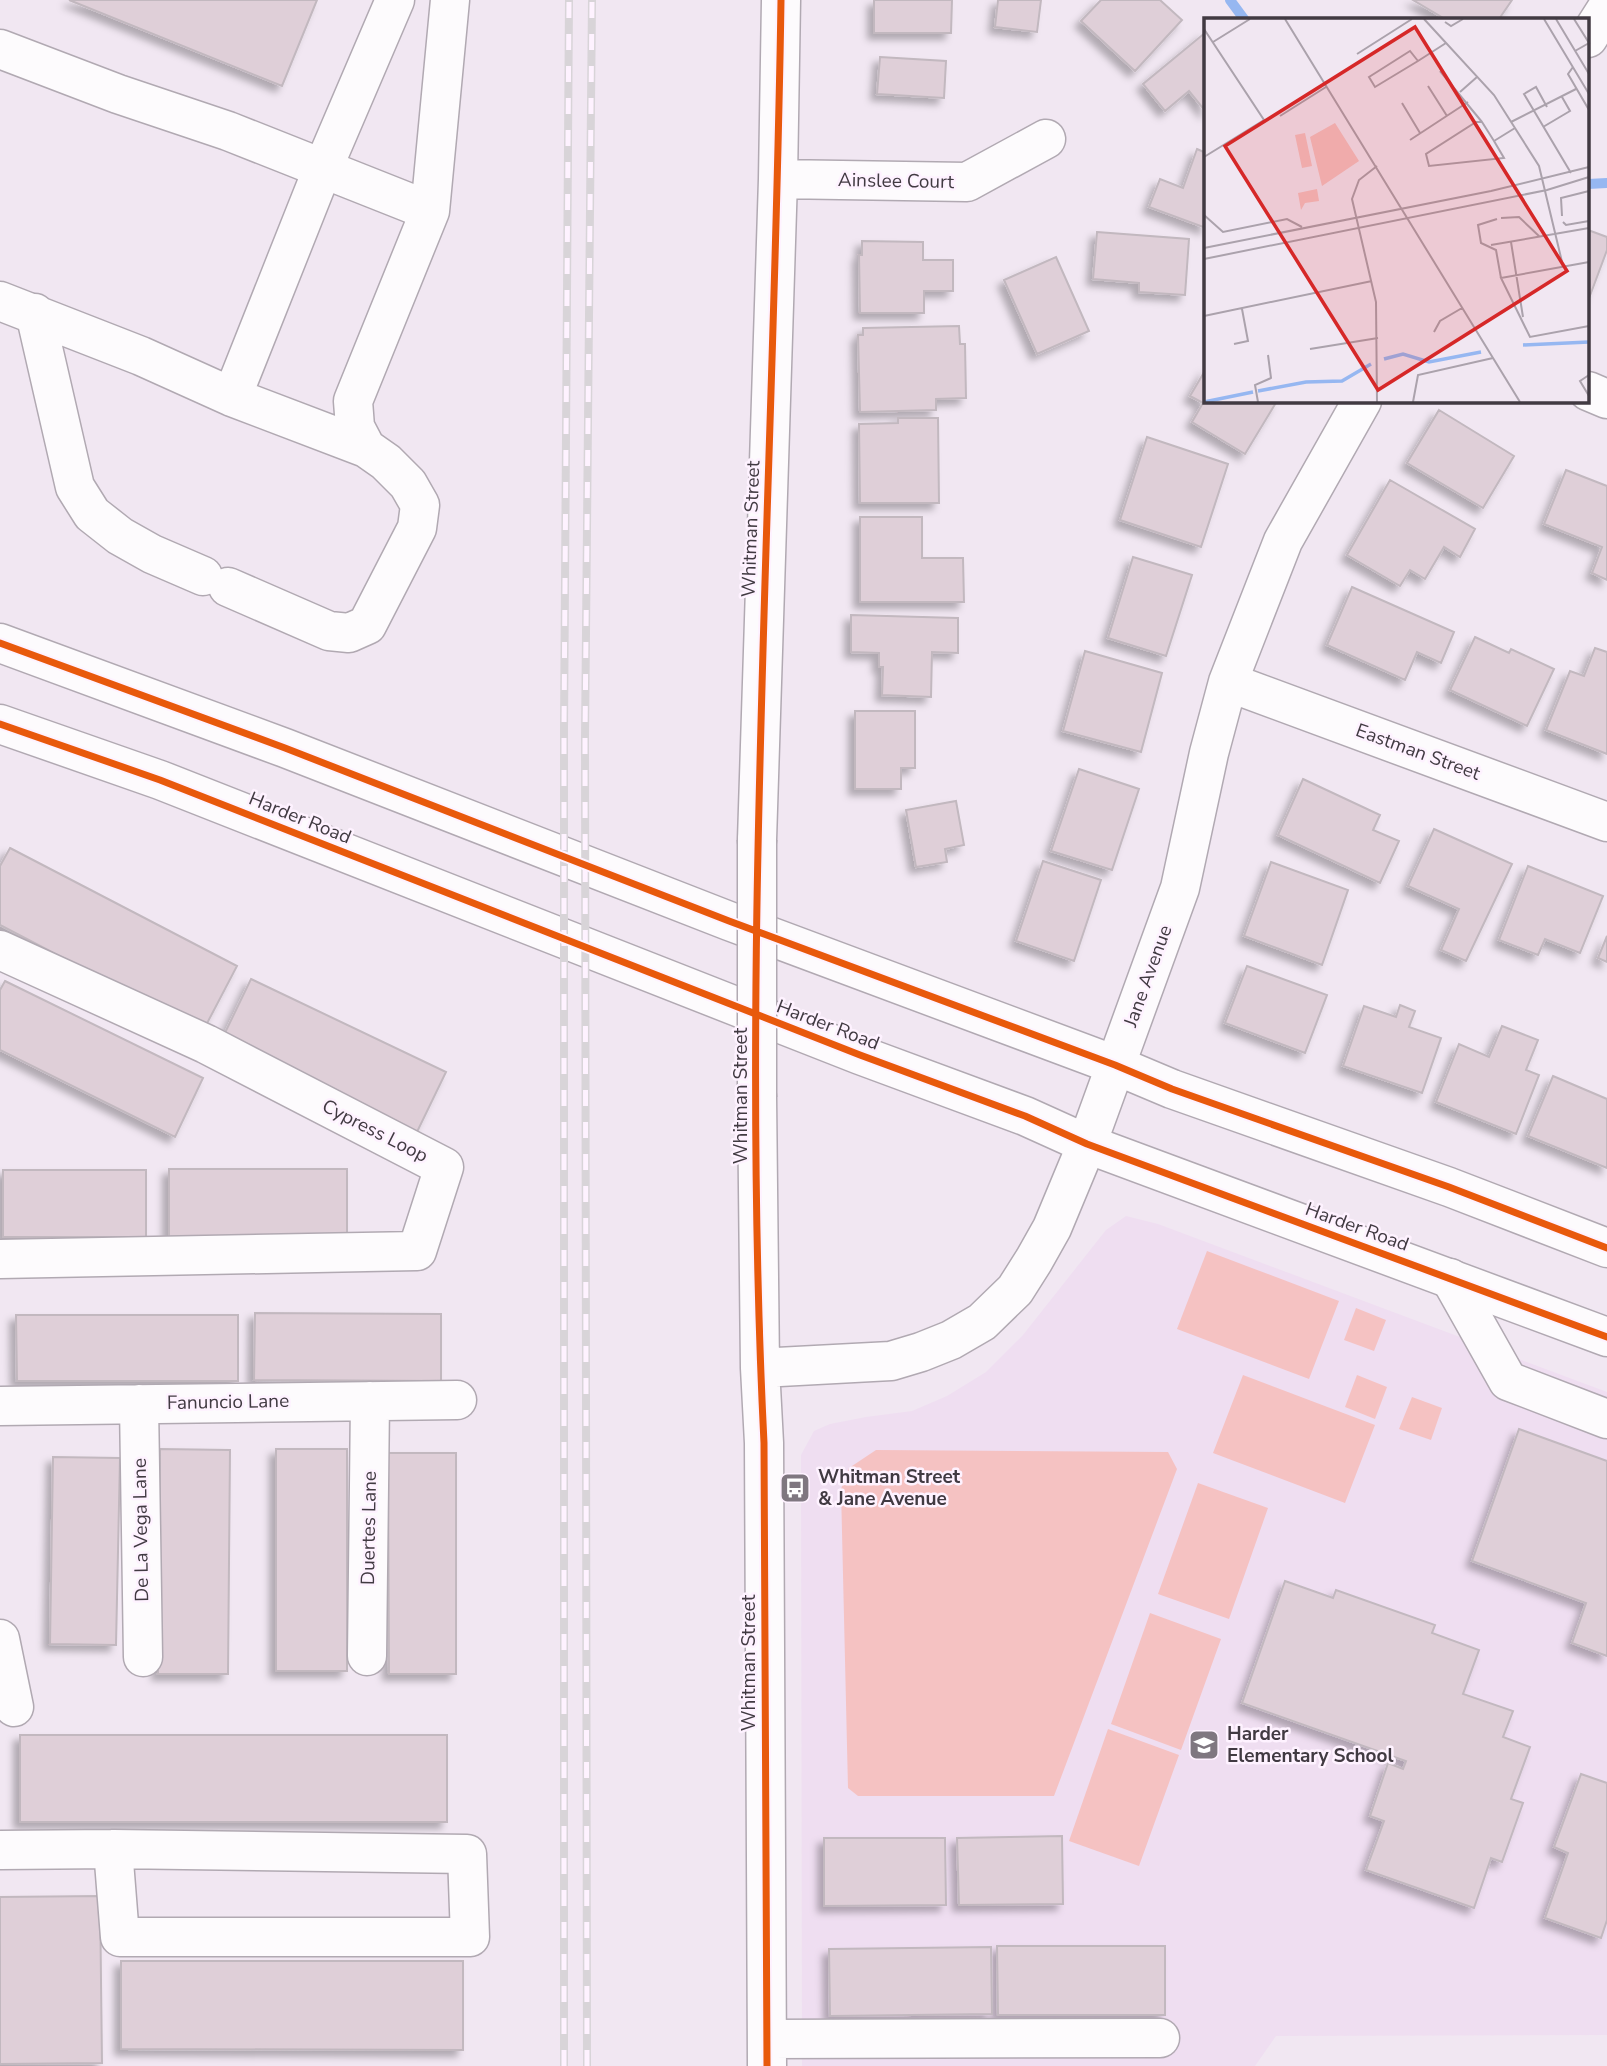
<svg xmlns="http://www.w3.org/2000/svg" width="1607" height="2066" font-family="'Nunito Sans',sans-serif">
	<defs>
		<filter id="shadow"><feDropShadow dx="-6" dy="6" stdDeviation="3.5" flood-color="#0004"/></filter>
	</defs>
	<rect width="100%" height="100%" fill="#f1e7f2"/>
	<path fill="#efdef1" d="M1126 1216 1158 1224 1607 1392V2035L1276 2036 1255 2066H802L801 1455 814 1431 830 1424 866 1417 912 1411 947 1396 986 1372 1023 1335 1106 1230Z"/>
	<path fill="#f5c2c2" d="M1207 1251 1339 1301 1309 1379 1177 1329Z
		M1356 1308 1386 1320 1374 1351 1344 1340Z
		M1243 1375 1375 1425 1345 1503 1213 1453Z
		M1357 1375 1387 1387 1375 1419 1345 1407Z
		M1412 1397 1442 1408 1431 1440 1399 1429Z
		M876 1450 1168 1452 1177 1469 1054 1796H858L848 1788 841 1489 849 1468Z
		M1198 1483 1268 1508 1229 1619 1158 1594Z
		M1150 1613 1221 1639 1181 1750 1111 1724Z
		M1108 1729 1179 1755 1139 1866 1069 1841Z"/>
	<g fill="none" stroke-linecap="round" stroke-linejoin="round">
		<path stroke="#96b7f1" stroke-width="10" d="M1230 0 1244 19
			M1588 184 1607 183"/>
	</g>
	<path fill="#dfcfd8" stroke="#c2b8bf" stroke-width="2" filter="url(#shadow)" d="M69 0H317L282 86Z
		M874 0H952L951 33H874Z
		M998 0H1041L1037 32 995 27Z
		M1101 0H1160L1182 20 1135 71 1081 21Z
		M1413 0H1512L1499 19H1445Z
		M1206 32V112L1189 91 1165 111 1143 84Z
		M880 57 946 61 944 98 877 94Z
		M1197 149 1206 153V228L1149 207 1160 179 1183 188Z
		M1588 230 1607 237V250L1588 301Z
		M1097 232 1189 239 1185 295 1139 292V283L1093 279Z
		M862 241 923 242V260H953V291H924V313H860L859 255H862Z
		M1056 257 1089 331 1037 354 1004 280Z
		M959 326 960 344H965L966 398 936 399V410L860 412 858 335H863V328Z
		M1206 369V401H1277L1245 454 1192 422 1203 403 1190 396Z
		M1439 410 1514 456 1483 508 1407 463Z
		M898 418H938L939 503H860L859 424 898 423Z
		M1147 437 1228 464 1201 547 1120 520Z
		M1566 470 1607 486V580L1592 573 1602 547 1544 524Z
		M1390 480 1475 529 1460 557 1444 547 1425 579 1410 570 1400 586 1347 555Z
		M860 517H922V558H963L964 602H860Z
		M1133 557 1192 575 1166 656 1108 638Z
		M1352 587 1454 632 1441 663 1417 652 1405 680 1327 645Z
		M851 615 958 618V653L932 652 931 697 882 695 883 667H879V653L851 652Z
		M1475 637 1509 653 1511 649 1554 669 1527 726 1450 690Z
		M1595 648 1607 652V754L1546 730 1570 671 1584 676Z
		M1085 651 1162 673 1141 752 1063 731Z
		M855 711H915V768H901V789H855Z
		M1079 769 1139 789 1112 870 1051 851Z
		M1303 779 1380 815 1373 830 1399 841 1380 883 1278 835Z
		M956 801 964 845 945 849 947 862 916 867 906 810Z
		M1434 829 1512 864 1466 961 1441 950 1459 909 1408 886Z
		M10 848 237 966 203 1031 0 925V866Z
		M1043 861 1101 880 1074 961 1016 941Z
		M1271 862 1348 890 1322 965 1244 936Z
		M1528 866 1603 896 1580 953 1545 939 1538 955 1499 940Z
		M1607 936V962L1598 958Z
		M1247 966 1327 995 1305 1053 1225 1023Z
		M251 979 446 1072 417 1132 222 1039Z
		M5 981 203 1078 175 1137 0 1050V990Z
		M1400 1005 1415 1011 1409 1027 1441 1038 1422 1093 1343 1066 1364 1006 1396 1017Z
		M1502 1026 1538 1040 1526 1070 1539 1075 1516 1134 1436 1102 1459 1044 1489 1057Z
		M1553 1076 1607 1099V1168L1528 1136Z
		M169 1169H347V1240L169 1239Z
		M3 1170H146V1237H3Z
		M255 1313 441 1314V1381L254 1380Z
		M16 1315H238V1381H17Z
		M1519 1429 1607 1461V1656L1572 1643 1586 1603 1472 1561Z
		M160 1449 230 1450 228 1674H158Z
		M276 1449H347V1671H276Z
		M388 1453H456V1674H389Z
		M53 1457 120 1458 116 1645 50 1644Z
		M1285 1581 1333 1598 1336 1590 1435 1625 1432 1633 1479 1650 1463 1694 1513 1711 1503 1737 1530 1747 1511 1799 1523 1803 1502 1862 1491 1858 1474 1908 1366 1870 1384 1821 1370 1816 1388 1763 1403 1769 1406 1761 1242 1703Z
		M20 1735H447V1822H20Z
		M1581 1774 1607 1783V1920L1601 1938 1545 1918 1568 1853 1554 1847Z
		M1062 1836 1063 1904 959 1905 957 1838Z
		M824 1838H945L946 1905 824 1906Z
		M100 1896 102 2063 0 2064V1897Z
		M997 1946H1165V2015H998Z
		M991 1947 992 2014 830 2016 829 1949Z
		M121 1961H463V2050L121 2049Z"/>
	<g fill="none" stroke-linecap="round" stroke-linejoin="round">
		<g stroke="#b1a9b2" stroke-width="41">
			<path id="minor" d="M1588 38 1607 8
				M0 49 118 94 228 131 430 211 450 0
				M778 179 967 182 1046 139
				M0 301 141 356 232 397 366 448
				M35 313 75 487 92 514 120 536 152 554 203 576
				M1588 391 1607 399
				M232 397 323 168 395 0
				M228 587 329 631 349 633 367 625 417 528 420 505 408 484 386 462 366 448 355 427 353 401 430 211
				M1228 682 1607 822
				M757 840 778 179 781 0
				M0 950 206 1044 444 1167 417 1251 0 1259
				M757 1097 760 1368 764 1443 767 2066
				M1450 1278 1508 1381 1607 1419
				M760 1368 891 1361 921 1352 951 1340 982 1322 1015 1290 1034 1260 1052 1228 1087 1144 1180 888 1209 753 1228 682 1283 541 1362 401
				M139 1404 143 1657
				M0 1406 457 1400
				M0 1639 14 1707
				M367 1656 370 1401
				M0 1850 113 1849 467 1854 470 1937H120L113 1849
				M767 2039 1160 2038"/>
		</g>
		<g stroke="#b1a9b2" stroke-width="41">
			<path id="major" d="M0 643 285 748 729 921 1115 1065 1172 1089 1449 1187 1607 1248
				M0 724 160 780 860 1055 1025 1116 1087 1144 1607 1337"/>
		</g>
		<use href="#minor" stroke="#fdfbfd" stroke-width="38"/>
		<use href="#major" stroke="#fdfbfd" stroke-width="38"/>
		<g stroke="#d8d4d8" stroke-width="8">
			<path id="rail" d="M564 2066V730L569 0
				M587 2066 585 738 592 0"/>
		</g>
		<use href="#rail" stroke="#fef2ff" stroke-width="5" stroke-dasharray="16" stroke-linecap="butt"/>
		<g stroke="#b1a9b2" stroke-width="41" stroke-linecap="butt">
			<path id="minor-bridge" d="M757 1097V840"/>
		</g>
		<use href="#minor-bridge" stroke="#fdfbfd" stroke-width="38"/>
		<g stroke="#fef2ff" stroke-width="11">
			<path id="cycleway" d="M0 643 285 748 729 921 1115 1065 1172 1089 1449 1187 1607 1248
				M0 724 160 780 860 1055 1025 1116 1087 1144 1607 1337
				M767 2066 764 1443C740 962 774 481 781 0"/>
		</g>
		<use href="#cycleway" stroke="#e8590c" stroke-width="7"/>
	</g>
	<defs>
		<g id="bus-square" transform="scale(1.575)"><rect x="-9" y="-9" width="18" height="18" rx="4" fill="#7f7780" stroke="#fef2ff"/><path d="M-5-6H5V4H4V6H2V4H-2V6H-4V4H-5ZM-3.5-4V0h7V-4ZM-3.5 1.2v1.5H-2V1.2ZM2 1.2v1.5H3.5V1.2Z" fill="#fff"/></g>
		<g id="school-square" transform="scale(1.575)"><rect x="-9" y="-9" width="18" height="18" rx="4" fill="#7f7780" stroke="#fef2ff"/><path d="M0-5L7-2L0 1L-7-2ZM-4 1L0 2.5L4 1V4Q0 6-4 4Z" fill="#fff"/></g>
	</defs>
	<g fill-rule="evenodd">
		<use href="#bus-square" x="795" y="1488"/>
		<use href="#school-square" x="1204" y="1745"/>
	</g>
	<g text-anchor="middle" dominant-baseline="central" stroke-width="5" stroke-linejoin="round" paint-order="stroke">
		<g font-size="19" fill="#413a42" stroke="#fef2ff">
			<text transform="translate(896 181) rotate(1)">Ainslee Court</text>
			<text transform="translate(751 529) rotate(-88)">Whitman Street</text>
			<text transform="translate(1418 752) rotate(20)">Eastman Street</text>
			<text transform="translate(300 818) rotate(22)">Harder Road</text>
			<text transform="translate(1148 976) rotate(-70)">Jane Avenue</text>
			<text transform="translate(828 1025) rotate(21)">Harder Road</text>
			<text transform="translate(741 1096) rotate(-90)">Whitman Street</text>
			<text transform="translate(375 1131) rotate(27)">Cypress Loop</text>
			<text transform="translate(1357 1227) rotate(20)">Harder Road</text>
			<text transform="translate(228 1402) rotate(-1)">Fanuncio Lane</text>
			<text transform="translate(369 1528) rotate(-89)">Duertes Lane</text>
			<text transform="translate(141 1530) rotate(-91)">De La Vega Lane</text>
			<text transform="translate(749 1663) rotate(-90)">Whitman Street</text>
		</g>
		<g font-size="19" font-weight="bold" fill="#413a42" stroke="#fef2ff" text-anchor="start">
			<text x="818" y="1477">Whitman Street<tspan x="818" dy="22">&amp; Jane Avenue</tspan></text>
			<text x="1227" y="1734">Harder<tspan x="1227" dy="22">Elementary School</tspan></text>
		</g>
	</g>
	<g transform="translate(1204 18)">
		<rect width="385" height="385" fill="#f1e7f2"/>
		<path d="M131 105 155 143 118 168 106 119ZM101 115 108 148 98 150 91 117ZM113 171 115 183 101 185 97 192 94 175Z" fill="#f5c2c2"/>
		<path fill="none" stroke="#96b7f1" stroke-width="3.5" d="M319 327 385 324M180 341 199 336 225 344 277 334M54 373 102 364 138 363 167 346M0 384 49 374"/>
		<path fill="none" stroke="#aba2ac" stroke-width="2" d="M81 1 316 384M220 1 290 77 335 148 359 248M340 1 385 76M352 1 385 56M370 1 385 25 371 33M241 4 247 8 259 1M0 11 60 102 0 139M9 24 46 1M153 36 208 1M214 43 206 33 165 59 171 69 214 43 242 25M369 49 364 56 385 92M236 53 278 104M224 68 243 98M256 74 273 59M198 85 216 115M343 89 332 69 320 76 367 155M76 98 122 69M307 104 372 71M339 109 366 93 358 79M206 122 264 84M290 123 300 140 225 148 222 136 272 104H278L290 123 311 110M173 148 155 162 148 181 172 284 173 384M0 197 19 214 83 201 98 209M358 198 357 180 385 173M297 200 315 199 336 219M293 201 274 207 277 225 292 232 297 260M359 204 362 207 385 203M307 224 319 299M287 227 385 210M0 230 287 173 385 149M0 241 343 172 385 159M385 244 297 260 326 319 385 308M0 298 168 263M230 314 236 303 258 290M30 326 44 323 38 291M106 331 174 320M385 357 376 363 385 378M54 384 51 367 67 360 64 337M209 384 214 357 289 340"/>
		<path fill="#d62828" fill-opacity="0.15" stroke="#d62828" stroke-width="3.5" d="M211 9 363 253 174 372 21 128Z"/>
		<rect width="385" height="385" fill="none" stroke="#413a42" stroke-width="3.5"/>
	</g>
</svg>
